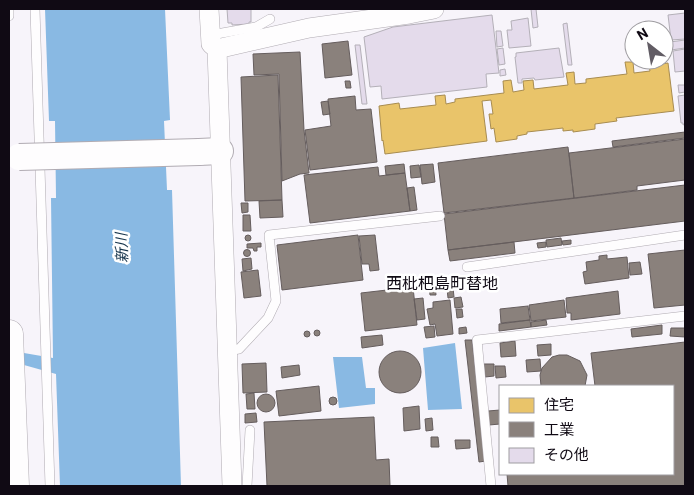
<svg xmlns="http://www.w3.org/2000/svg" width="694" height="495" font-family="Roboto,'Noto Sans JP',sans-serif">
	<rect width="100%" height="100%" fill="#f7f4fa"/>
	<path fill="#89b9e3" d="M45 9H165L170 120 164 121 167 190H172L181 486H60L56 374 24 365V353L53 358 51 198H56L55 121H49Z
		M455 343 462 409 428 410 423 348Z
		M333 357H362L366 388H375V404L339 408Z"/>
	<path fill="#e9c46a" stroke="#a88c50" d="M625 62H633L634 73 650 71 649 66 668 63 674 111 616 118 617 121 595 124V129L573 132V130L563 131V128L527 132V134L517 136V139L496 142 494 128 491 129 489 114H493L491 100 482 101 487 141 385 154 383 140 382 141 379 106 399 103 400 109 436 105 435 96 445 95 446 104 455 102V99L504 93 503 81 511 80 513 92 524 90 523 81 533 80 534 89 568 85 566 73 574 72 575 84 586 83V79L627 74Z"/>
	<path fill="#8a817c" stroke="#655d5d" d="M348 41 352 75 325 78 322 44Z
		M300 52 304 130 309 173 300 174 282 181 279 74 254 75 253 54Z
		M278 75 282 200 245 201 241 77Z
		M345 81H350L351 88H346Z
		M355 96 356 110 371 109 377 162 310 170 305 130 331 126 328 99Z
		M328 101 330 114 323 115 321 102Z
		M685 132V138L613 147 612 141Z
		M685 139V180L637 186V190L574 198 569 153Z
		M568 147 574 198 444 213 438 163Z
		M404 164 405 173 386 175 385 166Z
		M433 164 435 182 422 184 420 165Z
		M419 165 421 177 411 178 410 166Z
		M378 167 379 176 405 173 410 211 310 223 304 175Z
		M685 185V221L448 250 444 214Z
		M414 187 417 210 410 211 407 188Z
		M282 200 283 217 260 218 259 201Z
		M241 203H248V212L242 213Z
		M243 215H250L251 231H243Z
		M245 238a3 3 0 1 1 6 0a3 3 0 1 1-6 0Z
		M358 235 363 280 282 290 277 245Z
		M375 235 379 270 370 271 369 264H362L359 236Z
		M561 238 562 245 547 247 546 240Z
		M571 240V244L563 245 562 241Z
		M514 242 515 253 450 261 448 250Z
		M546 242V247L538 248 537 243Z
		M261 243V247H257V251H254L253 248H247V244Z
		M243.5 253a3.5 3.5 0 1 1 7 0a3.5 3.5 0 1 1-7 0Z
		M685 250V305L654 308 648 254Z
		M607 255V259L627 257 629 278 585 284 583 272 587 271 586 262 599 260V256Z
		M251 258 252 269 243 271 242 259Z
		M640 262 642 274 630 275 629 263Z
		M258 270 261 296 244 298 241 272Z
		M452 278 454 297 448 298 446 279Z
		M435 283 436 295H430L429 284Z
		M413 287 417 325 365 331 361 293Z
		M618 291 620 314 571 320V313H567L566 298Z
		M461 297 463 307 455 308 454 298Z
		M423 298 425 319 417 320 414 299Z
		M450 300 453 334 437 336 435 324 430 325 427 309 433 308V302Z
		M564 300 566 317 531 321 529 305Z
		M528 306 530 320 501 323 500 309Z
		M456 309H462L463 317 457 318Z
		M530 320 531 327 499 331V324Z
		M546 320 547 325 531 327V322Z
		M662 325V334L632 337 631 329Z
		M434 326 435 337 426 338 424 327Z
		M466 327 467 333 459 334V328Z
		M671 328H685V337L670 336Z
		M314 333a3 3 0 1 1 6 0a3 3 0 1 1-6 0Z
		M304 334a3 3 0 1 1 6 0a3 3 0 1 1-6 0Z
		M382 335 383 345 362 348 361 337Z
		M465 340H472L486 461 479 462Z
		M515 341 516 356 501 357 500 343Z
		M685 342V486H508L507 474H673V386H595L591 353Z
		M551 344V355L538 356 537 345Z
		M379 372a21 21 0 1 1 42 0a21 21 0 1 1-42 0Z
		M559 355H567L580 361 587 375 585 386H541L540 375 542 368 552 357Z
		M540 359 541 371 527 372 526 360Z
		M266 363 267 392 243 393 242 364Z
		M484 364H494V376L485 377Z
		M299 365 300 375 282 378 281 367Z
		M495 366H505L506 377 496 378Z
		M319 386 321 411 279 416 276 391Z
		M254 393 255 409H247L246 394Z
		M257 403a9 9 0 1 1 18 0a9 9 0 1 1-18 0Z
		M329 401a4 4 0 1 1 8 0a4 4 0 1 1-8 0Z
		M419 406 420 429 404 431 403 408Z
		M500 410V424L489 425 488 411Z
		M256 413 257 422 245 423V414Z
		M374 417 376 460 389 459 390 486H267L264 422Z
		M432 418 433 430 426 431 425 419Z
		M431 437H438L439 447H431Z
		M455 440H470V448L456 449Z"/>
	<path fill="#e4dbeb" stroke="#b4b0b8" d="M227 9H251V22H249V24L232 25V23H228Z
		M531 9H536L538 27 533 28Z
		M685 13V39L671 40 668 15Z
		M492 15 499 73 486 74 487 87 382 99 381 86 370 87 364 37 393 27Z
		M528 18 531 46 509 48 507 30H512L511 21Z
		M567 23 572 65H568L563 24Z
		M496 31H501L503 46 497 47Z
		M685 40V48L671 50 670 42Z
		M355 45H360L367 104H362Z
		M503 48 505 64 499 65 497 49Z
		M559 48 564 77 535 80 534 78 522 79V83H518L515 57H516V53Z
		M685 49V71L675 72 673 51Z
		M505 69 506 75 500 76V70Z
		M678 85H685V92L679 93Z
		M685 95V124L683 125V123H681L678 96Z"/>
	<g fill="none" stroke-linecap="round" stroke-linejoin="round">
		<g stroke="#b0abb2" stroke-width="10">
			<path id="lane" d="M35 9 50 486
				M9 16V9
				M211 35 256 27 270 19
				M467 267 685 235
				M227 351 239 349 268 318 276 301 269 235 440 216
				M247 486 250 430
				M491 486 477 340 685 316"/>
		</g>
		<g stroke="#b0abb2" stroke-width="20">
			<path id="street" d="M209 9 211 44 217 49 232 486
				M217 49 309 28 409 14 434 9"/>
		</g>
		<g stroke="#b0abb2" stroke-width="28">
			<path id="secondary" d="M199 152 220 151"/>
		</g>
		<g stroke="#b0abb2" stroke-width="29">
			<path id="primary" d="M9 334 15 486"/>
		</g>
		<use href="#lane" stroke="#fefdfe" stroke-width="9"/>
		<use href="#street" stroke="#fefdfe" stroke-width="19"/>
		<use href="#secondary" stroke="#fefdfe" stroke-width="26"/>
		<use href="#primary" stroke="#fefdfe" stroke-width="28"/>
		<g stroke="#b0abb2" stroke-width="28" stroke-linecap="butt">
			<path id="secondary-bridge" d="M19 157 199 152"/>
		</g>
		<use href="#secondary-bridge" stroke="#fefdfe" stroke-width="26"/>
	</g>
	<g text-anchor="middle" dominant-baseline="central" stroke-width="5" stroke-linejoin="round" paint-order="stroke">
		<g font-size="15" font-style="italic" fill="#15334b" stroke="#fff">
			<text transform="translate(122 248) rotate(-92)">新川</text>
		</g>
		<g font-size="16" fill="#100a14" stroke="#fff">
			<text x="442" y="283">西枇杷島町替地</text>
		</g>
	</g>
	<rect width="694" height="495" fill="none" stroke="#100a14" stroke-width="20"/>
	<rect x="499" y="385" width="175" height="90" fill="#ffffff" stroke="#9f9da1"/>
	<rect x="509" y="398" width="25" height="15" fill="#e9c46a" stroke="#9f9da1"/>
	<text x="544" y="410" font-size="15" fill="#100a14">住宅</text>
	<rect x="509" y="422" width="25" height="15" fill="#8a817c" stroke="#9f9da1"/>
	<text x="544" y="435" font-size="15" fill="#100a14">工業</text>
	<rect x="509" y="448" width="25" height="15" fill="#e4dbeb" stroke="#9f9da1"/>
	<text x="544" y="460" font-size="15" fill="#100a14">その他</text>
	<g transform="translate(649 45) rotate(329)"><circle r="24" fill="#ffffff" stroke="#9f9da1"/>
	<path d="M0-4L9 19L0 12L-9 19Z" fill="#615c64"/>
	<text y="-8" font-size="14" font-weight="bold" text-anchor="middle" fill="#100a14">N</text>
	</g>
</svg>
